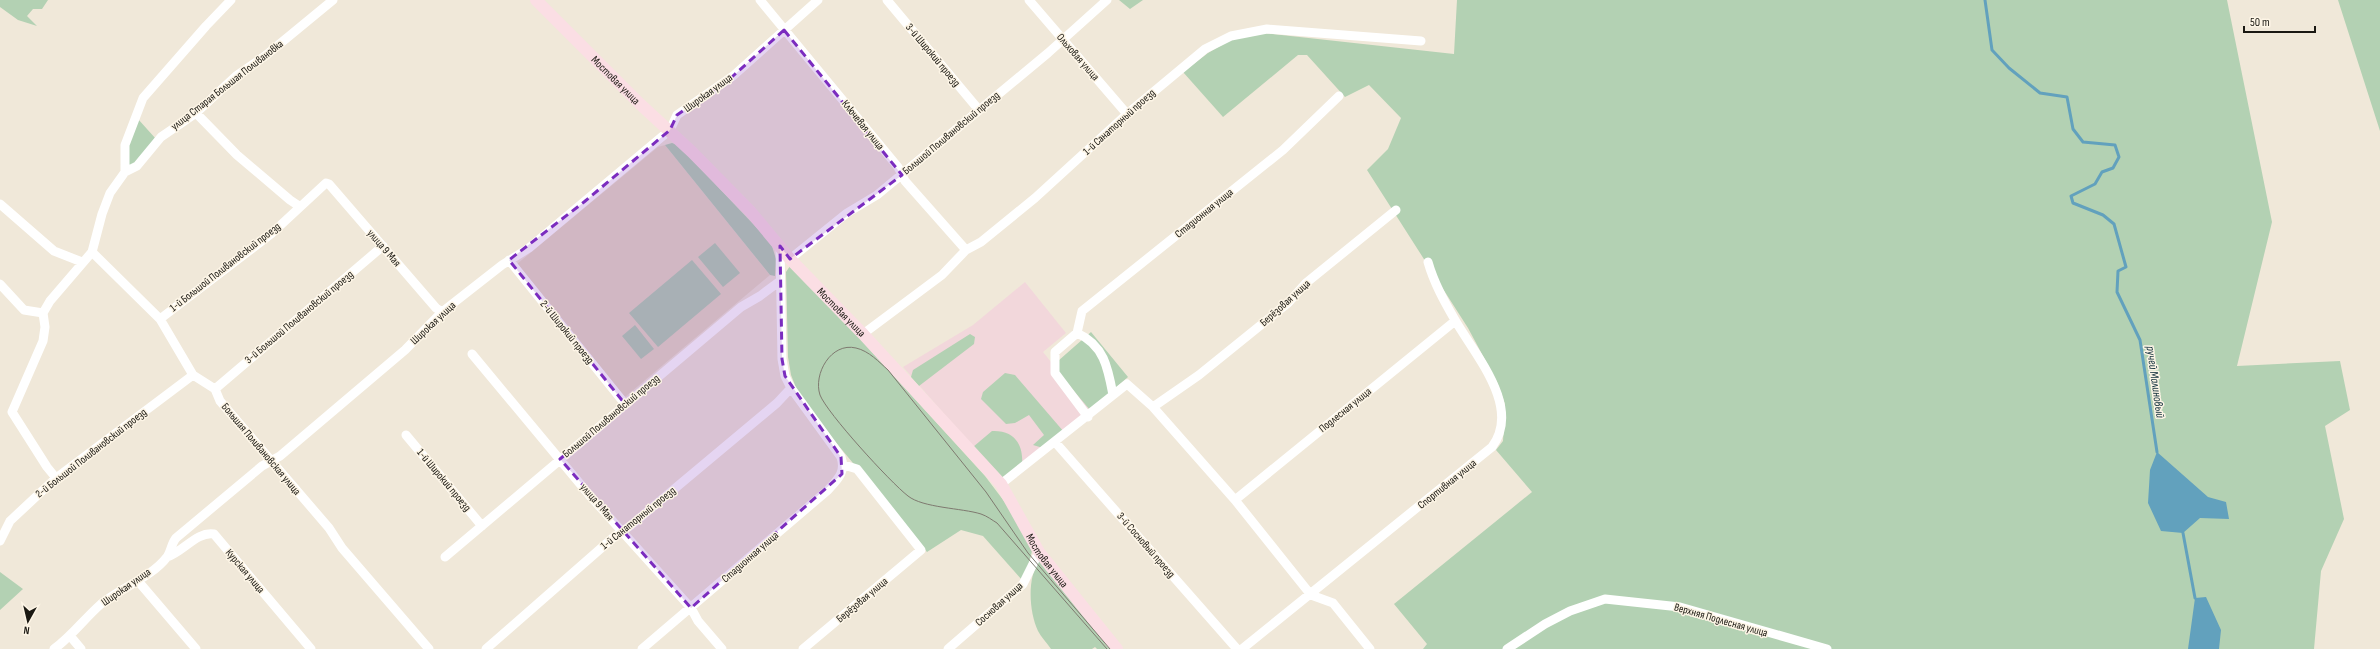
<svg xmlns="http://www.w3.org/2000/svg" width="2380" height="649" font-family="'Sofia Sans Condensed',sans-serif">
	<rect width="100%" height="100%" fill="#f0e8d9"/>
	<path fill="#f2d7db" d="M1025 282 1066 333 1043 352 1090 410 1009 476 996 473 903 367 973 325Z"/>
	<path fill="#e6dac5" d="M665 145 770 275 625 397 517 264 658 147Z"/>
	<path fill="#b3d1b3" d="M0 0H48L42 9H33L27 16 37 26 18 20 0 7Z
		M1119 0H1143L1130 9Z
		M1457 0H2227L2272 222 2237 366 2340 361 2350 410 2325 426 2344 519 2321 571 2314 649H1423L1427 644 1394 604 1532 492 1496 450 1503 441 1505 404 1497 382 1468 328 1367 170 1388 149 1401 118 1369 85 1345 97 1307 55H1298L1223 117 1183 72 1208 53 1232 39 1263 33 1454 54Z
		M2338 0H2380V131Z
		M138 119 156 139 136 164 127 166 126 147Z
		M672 143 678 145 771 243 776 259 775 276 770 275 665 145Z
		M715 243 740 273 723 287 698 257Z
		M692 260 721 294 658 347 629 313Z
		M790 266 795 267 985 476 1016 517 1032 551 1028 567 1022 580 983 536 961 530 927 552 828 433 797 390 791 375 788 357 786 272Z
		M635 325 654 349 641 359 622 336Z
		M1091 332 1128 377 1090 410 1057 371 1058 361Z
		M970 334 975 337 974 344 919 386 911 377 913 370Z
		M1005 373 1015 375 1064 432 1043 448 1033 445 1044 435 1029 415 1015 423 1006 424 981 399 983 392Z
		M992 431C1014 430 1024 444 1022 466L1009 476 1002 477 973 447Z
		M1039 561 1112 649H1097L1095 647 1092 649H1051C1047 643 1041 637 1038 631 1029 612 1027 578 1039 561Z
		M0 572 23 589 0 610Z"/>
	<path fill="#62a1bd" d="M2157 452 2208 497 2226 502 2229 519 2200 518 2183 533 2161 531 2148 503 2150 470Z
		M2206 597 2221 630 2219 649H2188L2195 598Z"/>
	<g fill="none" stroke-linecap="round" stroke-linejoin="round">
		<path stroke="#62a1bd" stroke-width="3" d="M1985 0 1992 50 2009 68 2040 93 2067 97 2073 129 2083 142 2115 145 2119 157 2113 168 2102 172 2095 184 2071 196 2073 203 2103 215 2114 224 2126 267 2118 271 2117 292 2140 340 2157 452
			M2183 533 2195 598"/>
		<path stroke="#fff" stroke-width="9" d="M760 0 898 167 905 181 966 250
			M887 0 979 110
			M1029 0 1127 114
			M196 113 237 155 290 200 299 206
			M125 172V145L143 98 206 26 231 0
			M0 204 54 251 82 262
			M92 252 160 319 193 375 215 389 220 401 329 528 342 548 429 649
			M790 259 847 213 877 195 1048 53 1107 0
			M509 260 625 404
			M0 284 24 310 43 313
			M160 319 271 234 326 183 329 184 436 308 442 312
			M1077 333 1082 311 1283 150 1339 96
			M1077 333 1055 352V373L1088 417
			M1077 333C1104 345 1108 368 1113 395
			M863 334 942 275 966 250 981 242 1035 198 1127 114 1205 49 1231 36 1267 29 1421 41
			M472 354 591 497 691 608 698 621 722 649
			M215 389 383 246
			M1153 407 1199 375 1288 303 1306 283 1396 210
			M406 435 482 526
			M1055 442 1237 649
			M56 478 47 467 12 412 43 341 45 327 43 313 50 301 92 252 102 214 110 193 125 172 137 166 161 137 196 113 236 76 265 56 333 0
			M1001 484 1127 384 1153 407 1235 500 1311 595 1333 603 1370 649
			M1235 500 1455 321
			M0 541 10 521 56 478 193 375
			M167 557C183 552 197 531 214 534L311 649
			M445 557 741 307 760 296 780 281
			M138 581 196 649
			M71 637 81 649
			M54 649C72 636 84 619 101 604 119 589 152 577 167 557 171 552 171 544 176 538L262 466 280 456 405 350 442 312 502 265 529 248 670 130 677 115 733 76 818 0
			M486 649 615 536 630 526 777 403 791 388
			M642 649 828 490C838 479 846 472 841 457L791 388 785 376 782 359 780 246
			M803 649 921 550 857 469 844 465
			M948 649 1023 584 1039 552
			M1242 649 1492 447C1522 407 1475 355 1455 320 1444 301 1434 283 1428 262
			M1507 649 1545 624 1570 611 1605 599 1680 607 1827 649"/>
		<path stroke="#fbdee4" stroke-width="12" id="s1" d="M536 0 640 104 692 152 751 212 790 259 863 334 1001 484 1039 552 1117 649"/>
		<path stroke="#7f7a70" stroke-width="1" d="M1107 649 997 523C992 520 987 516 981 514 962 508 923 508 908 496 890 482 827 413 820 395 813 374 831 342 856 348 869 351 879 362 888 370L986 492 1028 553 1110 649"/>
	</g>
	<path fill="#7b2cbf" fill-opacity="0.2" stroke="#7b2cbf" stroke-width="3" stroke-dasharray="8 5" stroke-linejoin="round" d="M784 30 902 175 790 259 780 246 782 359 785 376 841 457 842 474 691 608 560 459 625 404 509 260 584 202 670 130 677 115 733 76Z"/>
	<g text-anchor="middle" dominant-baseline="central" stroke-width="3" stroke-linejoin="round" paint-order="stroke">
		<g font-size="11" fill="#1a1812" stroke="#fdf5e6">
			<text transform="translate(933 55) rotate(50)">3-й Широкий проезд</text>
			<text transform="translate(1078 57) rotate(49)">Ольховая улица</text>
			<text stroke="none"><textPath href="#s1" startOffset="113">Мостовая улица</textPath></text>
			<text transform="translate(227 85) rotate(-38)">улица Старая Большая Поливановка</text>
			<text transform="translate(708 93) rotate(-36)">Широкая улица</text>
			<text transform="translate(1119 122) rotate(-42)">1-й Санаторный проезд</text>
			<text transform="translate(863 125) rotate(51)">Ключевая улица</text>
			<text transform="translate(951 133) rotate(-40)">Большой Поливановский проезд</text>
			<text transform="translate(1204 213) rotate(-39)">Стадионная улица</text>
			<text transform="translate(384 248) rotate(49)">улица 9 Мая</text>
			<text transform="translate(225 267) rotate(-38)">1-й Большой Поливановский проезд</text>
			<text transform="translate(1285 303) rotate(-42)">Берёзовая улица</text>
			<text stroke="none"><textPath href="#s1" startOffset="437">Мостовая улица</textPath></text>
			<text transform="translate(299 317) rotate(-40)">3-й Большой Поливановский проезд</text>
			<text transform="translate(433 323) rotate(-43)">Широкая улица</text>
			<text transform="translate(567 332) rotate(51)">2-й Широкий проезд</text>
			<text transform="translate(1345 410) rotate(-39)">Подлесная улица</text>
			<text transform="translate(611 416) rotate(-40)">Большой Поливановский проезд</text>
			<text transform="translate(261 449) rotate(50)">Большая Поливановская улица</text>
			<text transform="translate(91 453) rotate(-38)">2-й Большой Поливановский проезд</text>
			<text transform="translate(444 480) rotate(50)">1-й Широкий проезд</text>
			<text transform="translate(1447 484) rotate(-39)">Спортивная улица</text>
			<text transform="translate(597 502) rotate(49)">улица 9 Мая</text>
			<text transform="translate(638 518) rotate(-39)">1-й Санаторный проезд</text>
			<text transform="translate(1146 545) rotate(49)">3-й Сосновый проезд</text>
			<text transform="translate(750 557) rotate(-41)">Стадионная улица</text>
			<text stroke="none"><textPath href="#s1" startOffset="761">Мостовая улица</textPath></text>
			<text transform="translate(245 571) rotate(50)">Курская улица</text>
			<text transform="translate(126 587) rotate(-35)">Широкая улица</text>
			<text transform="translate(862 600) rotate(-40)">Берёзовая улица</text>
			<text transform="translate(999 604) rotate(-42)">Сосновая улица</text>
			<text transform="translate(1721 620) rotate(16)">Верхняя Подлесная улица</text>
		</g>
		<g font-size="12" font-style="italic" fill="#0e2d3a" stroke="#fdf5e6">
			<text transform="translate(2155 382) rotate(82)">ручей Малиновый</text>
		</g>
	</g>
	<g transform="translate(28 621) rotate(188)" stroke="#fdf5e6" stroke-width="3" paint-order="stroke">
	<path d="M0-3L7 15L0 10L-7 15Z" fill="#1a1812"/>
	<text y="-6" font-size="11" font-weight="bold" text-anchor="middle" fill="#1a1812">N</text>
	</g>
	<path d="M2244 26v6h71v-6" fill="none" stroke="#1a1812" stroke-width="2"/>
	<text x="2250" y="26" font-size="12" fill="#1a1812" stroke="#fdf5e6" stroke-width="3" paint-order="stroke">50 m</text>
</svg>
